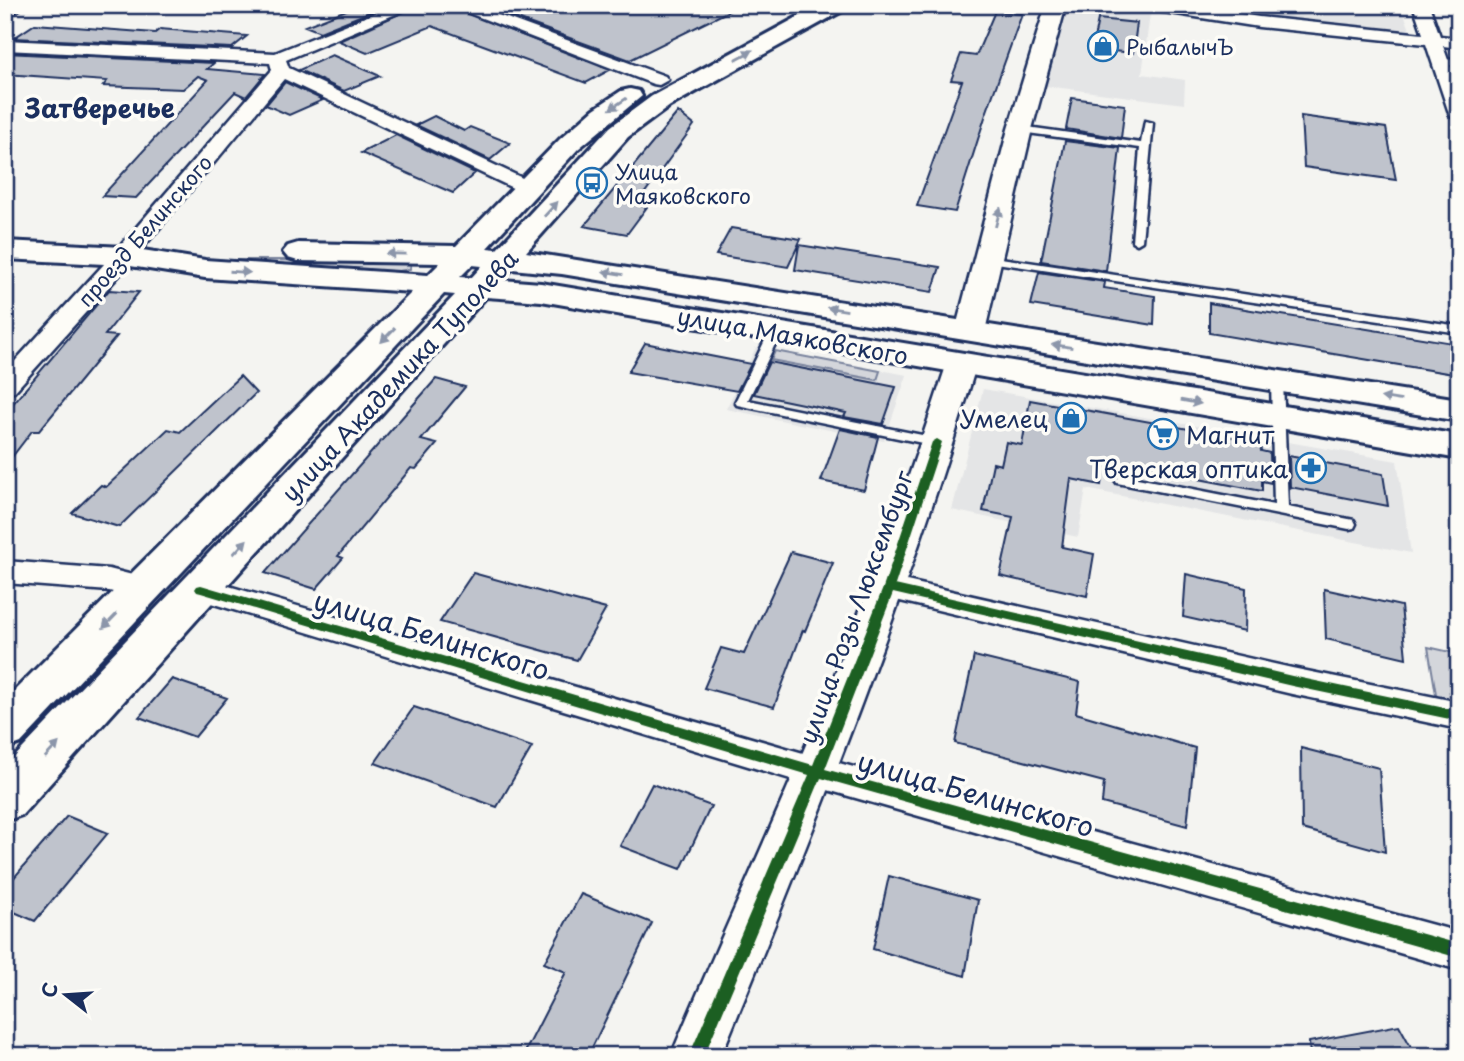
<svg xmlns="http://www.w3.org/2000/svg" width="1464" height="1061" font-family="'Playpen Sans',sans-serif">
	<rect width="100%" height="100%" fill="#f4f4f1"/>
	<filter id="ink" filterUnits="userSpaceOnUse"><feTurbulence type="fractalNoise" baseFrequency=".0143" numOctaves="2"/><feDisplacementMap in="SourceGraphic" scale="14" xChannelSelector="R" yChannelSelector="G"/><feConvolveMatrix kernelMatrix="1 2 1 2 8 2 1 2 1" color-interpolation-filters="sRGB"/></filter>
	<g filter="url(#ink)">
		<path fill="#e4e5e6" d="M1066 5H1117L1150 14 1142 74 1185 80 1184 104 1046 86Z
			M1193 5H1401L1410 30 1220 13Z
			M756 347 907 375 884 441 726 409Z
			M983 389 1397 461 1411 553 1086 489 1078 537 952 510Z"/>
		<path fill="#d4d6db" stroke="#78829c" stroke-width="2" d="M219 260H402L411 262 410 269 383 274Z
			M775 351 880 371 877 380 771 360Z
			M1428 647 1459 654V711L1438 706Z"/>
		<path fill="#bfc3cc" stroke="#1b2f5e" stroke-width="2" d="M359 5H387L320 32 305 26Z
			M419 5H446L610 70 586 83 432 26 367 53 339 41Z
			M479 5H741L630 60Z
			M995 11 1022 14 986 114 955 212 917 206 962 81 951 80 961 54 976 56Z
			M1098 19 1137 23 1133 53 1092 49Z
			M35 24 155 33 160 29 247 36 232 48 14 38Z
			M5 53 214 63 207 69 265 74 246 97 235 92 136 198 102 196 208 80 198 76 183 89 103 86 107 81 5 74Z
			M332 55 380 76 344 91 299 70Z
			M285 82 323 100 289 115 266 105Z
			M1072 98 1125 105 1121 138 1066 129Z
			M678 112 694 125 636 205 647 207 627 234 584 226Z
			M434 116 464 131 470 127 510 143 490 160 416 125Z
			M1301 116 1386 128 1396 180 1304 167Z
			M396 135 475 173 453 193 361 153Z
			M1065 141 1120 148 1106 271 1041 261Z
			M731 228 801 239 788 267 716 255Z
			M799 245 940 267 932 292 795 270Z
			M1039 272 1105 282 1104 288 1155 296 1154 325 1031 305Z
			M109 290 139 292 105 335 117 336 39 431H32L5 466V413Z
			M1209 303 1459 344V375L1209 333Z
			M645 343 679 350 751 364 737 391 628 372Z
			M769 362 896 387 883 424 844 417 846 413 754 394Z
			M240 376 256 393 119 527 72 513 101 485 106 487 168 429 180 432Z
			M436 379 465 387 421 440 437 444 416 469 411 468 338 556 343 558 316 589 265 573Z
			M1030 400 1260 442 1261 451 1270 453 1271 483 1262 481V491L1104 461 1101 485 1071 479 1062 547 1094 554 1087 596 1000 576 1013 517 983 511 993 463 1001 465 1006 442 1022 445Z
			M840 429 878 437 864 490 821 481Z
			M1289 456 1383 474 1388 506 1290 487Z
			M791 552 833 563 805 631 803 630 774 707 704 688 721 648 744 654Z
			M473 573 560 597 606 609 577 660 440 622Z
			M1186 574 1246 588 1245 631 1183 617Z
			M1324 589 1401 606 1406 658 1326 639Z
			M974 656 1080 682 1076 713 1195 748 1187 826 1102 803 1104 782 955 743Z
			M172 679 227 698 195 737 139 717Z
			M414 707 532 747 497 807 375 763Z
			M1301 748 1379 768 1385 852 1302 829Z
			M652 784 711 806 681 869 620 846Z
			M67 816 108 833 35 921 5 908V888Z
			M889 876 978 900 965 976 873 949Z
			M581 894 652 923 588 1056H523L566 972 544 963Z
			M1399 1025 1416 1056H1310L1309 1042Z"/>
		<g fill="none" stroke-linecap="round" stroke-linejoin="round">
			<g stroke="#1b2f5e" stroke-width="5">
				<path id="service" d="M1440 59 1459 60V66L1437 64V60Z
					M1145 121 1153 123 1142 241 1137 244 1132 241 1140 148 1020 132 1015 129 1020 126 1141 143Z
					M987 256 1459 326V333L983 261 982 259Z
					M775 329 781 332 748 400 937 438 942 439 943 442 942 445 937 446 737 405 735 402 769 332Z
					M1277 377 1283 381 1288 507 1354 520 1356 524 1354 528 1349 529 1117 483 1115 480 1122 475 1274 505 1271 381Z"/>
			</g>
			<g stroke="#1b2f5e" stroke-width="5">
				<path id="minor" d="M25 5 5 19 7 5Z
					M395 5H417L286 60 289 68 535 184 538 188 535 192H521L284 79 132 261 14 392 5 395V372L116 251 272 70 270 63 5 50V40L275 53Z
					M448 5H471L665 76 668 80 659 85 653 84Z
					M1143 5H1182L1259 17 1423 34 1413 5H1429L1440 36 1459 38V48L1443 46 1459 90V121L1450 116 1426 44 1259 27 1151 10Z
					M5 561 109 569 152 580 157 588 152 596 142 599 109 591 5 583Z
					M889 577 1292 668 1459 702V729L1292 694 879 596 874 588 879 580Z
					M201 578 817 757 1459 932V970L817 787 191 597 186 589 191 581Z"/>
			</g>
			<g stroke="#1b2f5e" stroke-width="5">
				<path id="tertiary" d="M1046 5H1066L1032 129 985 331 980 337 970 340 960 337 955 331 1008 129Z
					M962 354 973 356 977 363C907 600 815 828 721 1056H671C718 942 771 830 818 716 866 600 908 482 947 363L951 356Z"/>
			</g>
			<g stroke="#1b2f5e" stroke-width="6">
				<path id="primary" d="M820 5H846L844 10 670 106 628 137 526 252 1459 399V421L562 274 512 269 502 280 541 283 1459 435V459L541 301 486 297 22 815 5 821V767L455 295 444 294 21 743 5 749V700L412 292 205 278 124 265 5 259V241L124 247 205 260 428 275 440 263 298 261 288 258 283 252 288 246 298 243 456 246 560 139 594 109 621 91 630 89 639 91 642 96 578 149 487 248 497 249 610 127 652 96ZM472 265 482 266 471 278 460 277Z"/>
			</g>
			<use href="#service" fill="#fdfcf7" fill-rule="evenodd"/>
			<use href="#minor" fill="#fdfcf7" fill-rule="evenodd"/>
			<use href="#tertiary" fill="#fdfcf7" fill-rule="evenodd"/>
			<use href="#primary" fill="#fdfcf7" fill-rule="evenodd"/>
			<g stroke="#fdfcf7" stroke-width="5">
				<path id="cycleway" d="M937 439 942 442 895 585 1292 676 1459 711V721L1292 686 893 593 825 769 1459 944V958L821 778 704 1056H689L809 775 201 593 197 592 195 589 197 586 201 585 813 765 883 588 932 442Z"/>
			</g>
			<use href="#cycleway" fill="#1b5e20" fill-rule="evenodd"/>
		</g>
		<defs><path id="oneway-solid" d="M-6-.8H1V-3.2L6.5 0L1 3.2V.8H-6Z" transform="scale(1.75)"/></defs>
		<g fill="#8c96aa">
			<use href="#oneway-solid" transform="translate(744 55) rotate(-29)"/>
			<use href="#oneway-solid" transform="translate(618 104) rotate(146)"/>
			<use href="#oneway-solid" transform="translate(551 209) rotate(-48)"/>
			<use href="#oneway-solid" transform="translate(998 217) rotate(-76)"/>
			<use href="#oneway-solid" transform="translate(396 254) rotate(-179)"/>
			<use href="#oneway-solid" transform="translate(240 272) rotate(4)"/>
			<use href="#oneway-solid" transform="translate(613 273) rotate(-171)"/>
			<use href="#oneway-solid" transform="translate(837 309) rotate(-171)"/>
			<use href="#oneway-solid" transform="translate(388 335) rotate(134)"/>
			<use href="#oneway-solid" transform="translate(1062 346) rotate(-171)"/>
			<use href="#oneway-solid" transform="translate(1391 399) rotate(-171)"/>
			<use href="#oneway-solid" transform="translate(1191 402) rotate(10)"/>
			<use href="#oneway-solid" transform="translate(240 547) rotate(-47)"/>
			<use href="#oneway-solid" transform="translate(110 621) rotate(134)"/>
			<use href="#oneway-solid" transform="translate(52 750) rotate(-47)"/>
		</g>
	</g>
	<defs>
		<g id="shop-ring" transform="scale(1.575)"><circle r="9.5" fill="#fdfcf7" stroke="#1f6fb2" stroke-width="1.5"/><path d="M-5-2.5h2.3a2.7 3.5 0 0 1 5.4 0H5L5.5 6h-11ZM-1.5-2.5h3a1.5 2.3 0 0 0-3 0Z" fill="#1f6fb2"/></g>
		<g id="bus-ring" transform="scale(1.575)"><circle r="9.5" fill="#fdfcf7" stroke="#1f6fb2" stroke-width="1.5"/><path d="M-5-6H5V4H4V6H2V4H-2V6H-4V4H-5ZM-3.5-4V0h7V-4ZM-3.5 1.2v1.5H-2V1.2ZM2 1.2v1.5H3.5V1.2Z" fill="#1f6fb2"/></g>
		<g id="supermarket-ring" transform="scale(1.575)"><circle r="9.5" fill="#fdfcf7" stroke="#1f6fb2" stroke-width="1.5"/><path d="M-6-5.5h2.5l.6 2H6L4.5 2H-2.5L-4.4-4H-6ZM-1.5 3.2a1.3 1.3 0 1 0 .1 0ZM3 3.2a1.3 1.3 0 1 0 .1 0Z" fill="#1f6fb2"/></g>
		<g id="pharmacy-ring" transform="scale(1.575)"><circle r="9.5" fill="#fdfcf7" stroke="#1f6fb2" stroke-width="1.5"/><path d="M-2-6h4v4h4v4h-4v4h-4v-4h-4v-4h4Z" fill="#1f6fb2"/></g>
	</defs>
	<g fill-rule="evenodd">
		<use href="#shop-ring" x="1103" y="46"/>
		<use href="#bus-ring" x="592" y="183"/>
		<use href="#shop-ring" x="1071" y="418"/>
		<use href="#supermarket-ring" x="1163" y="434"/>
		<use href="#pharmacy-ring" x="1311" y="468"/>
	</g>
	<g text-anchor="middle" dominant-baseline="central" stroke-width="7" stroke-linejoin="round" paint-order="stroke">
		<g font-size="21" fill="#1b2f5e" stroke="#fdfcf7" text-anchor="start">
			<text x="1126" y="46">РыбалычЪ</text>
			<text x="615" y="171">Улица<tspan x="615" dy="24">Маяковского</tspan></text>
		</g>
		<g font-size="21" fill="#1b2f5e" stroke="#fdfcf7">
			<text transform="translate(144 230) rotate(-49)">проезд Белинского</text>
		</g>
		<g font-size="24" fill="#1b2f5e" stroke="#fdfcf7">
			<text transform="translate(793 335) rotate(10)">улица Маяковского</text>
			<text transform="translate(399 375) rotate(-47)">улица Академика Туполева</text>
			<text transform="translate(855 607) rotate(-70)">улица Розы Люксембург</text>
		</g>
		<g font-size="24" fill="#1b2f5e" stroke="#fdfcf7" text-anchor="end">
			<text x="1048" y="418">Умелец</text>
			<text x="1186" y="434" text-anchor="start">Магнит</text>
			<text x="1288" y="468">Тверская оптика</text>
		</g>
		<g font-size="26" font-weight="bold" fill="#1b2f5e" stroke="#fdfcf7">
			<text x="100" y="107">Затверечье</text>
		</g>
		<g font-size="28" fill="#1b2f5e" stroke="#fdfcf7">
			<text transform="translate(432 634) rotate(17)">улица Белинского</text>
			<text transform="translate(976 793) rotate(16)">улица Белинского</text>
		</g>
	</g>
	<rect width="1464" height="1061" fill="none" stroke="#fdfcf7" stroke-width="28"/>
	<rect x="14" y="14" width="1436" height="1033" fill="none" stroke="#1b2f5e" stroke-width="2.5" filter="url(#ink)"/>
	<g transform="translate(66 995) rotate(287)" stroke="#fdfcf7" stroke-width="5" paint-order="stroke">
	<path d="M0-5L12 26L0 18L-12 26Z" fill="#1b2f5e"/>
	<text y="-10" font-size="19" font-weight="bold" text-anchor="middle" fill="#1b2f5e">С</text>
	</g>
</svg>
